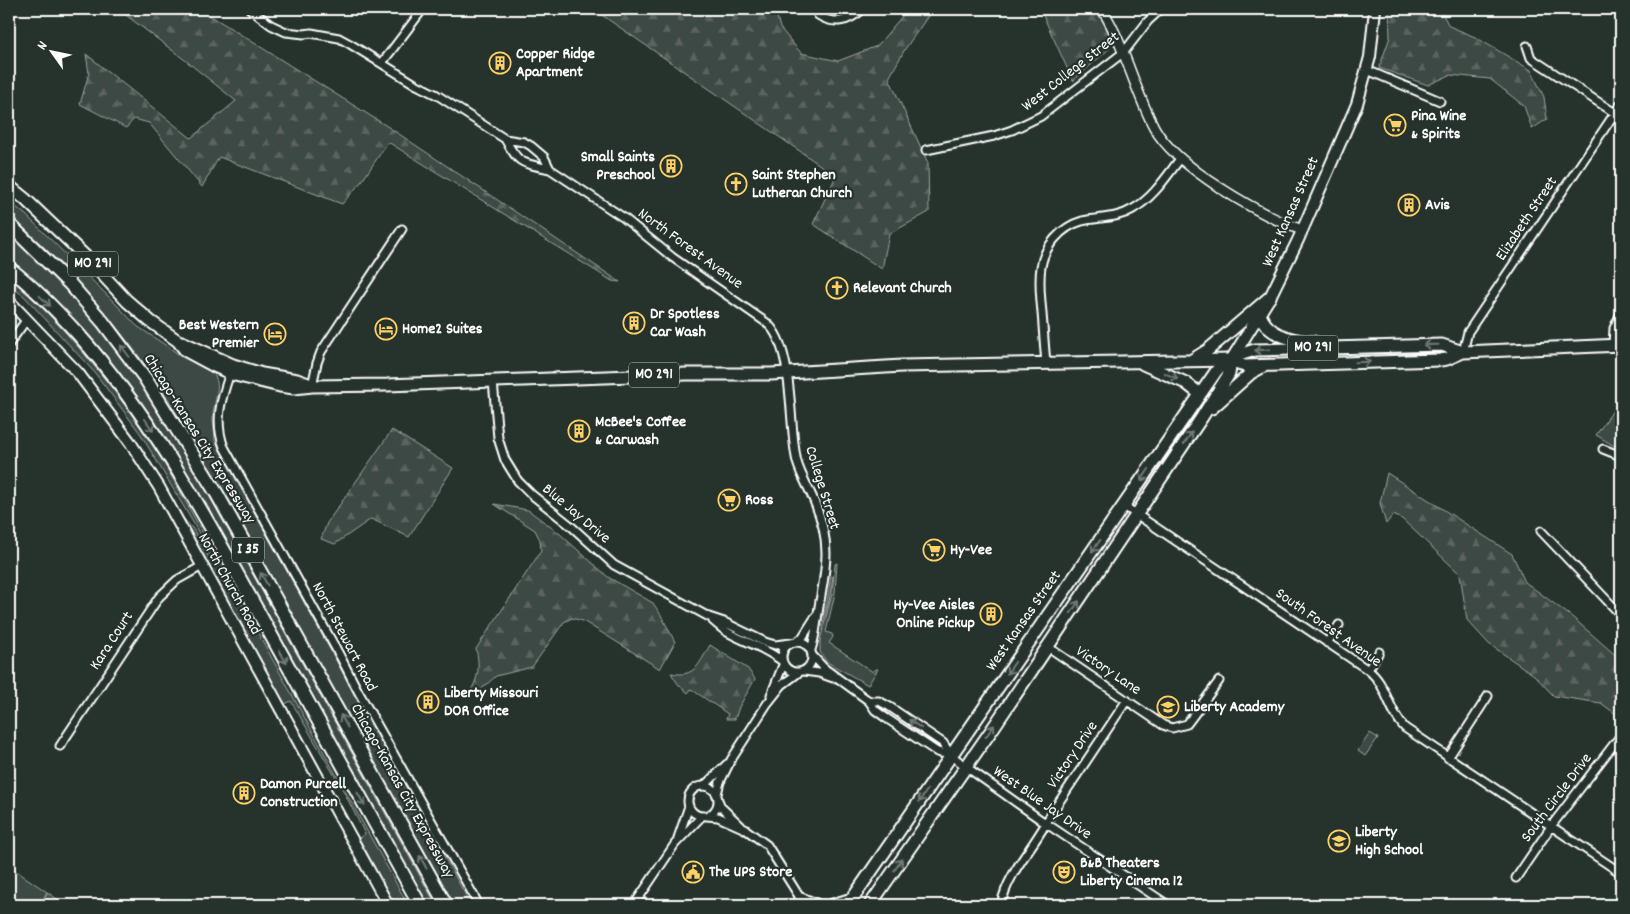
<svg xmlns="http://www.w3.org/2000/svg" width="1630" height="914" font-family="Dekko,sans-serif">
	<defs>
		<pattern id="forest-firs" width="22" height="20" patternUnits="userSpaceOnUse" patternTransform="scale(1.25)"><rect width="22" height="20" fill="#3e4944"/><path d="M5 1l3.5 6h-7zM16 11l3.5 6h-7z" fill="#5b6460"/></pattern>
	</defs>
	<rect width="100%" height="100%" fill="#26332d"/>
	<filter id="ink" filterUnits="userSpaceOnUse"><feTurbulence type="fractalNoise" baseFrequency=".02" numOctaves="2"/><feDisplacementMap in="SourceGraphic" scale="10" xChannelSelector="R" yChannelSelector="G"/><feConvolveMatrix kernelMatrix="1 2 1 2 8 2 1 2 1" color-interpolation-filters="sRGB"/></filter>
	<g filter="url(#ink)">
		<path fill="#3e4944" stroke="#9ea4a2" d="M9 201 26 215 112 300 137 326 177 353 213 373C223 386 213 402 213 417 213 425 215 433 215 441L471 905H452L191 436C177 415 165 392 150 371 109 315 62 260 9 215Z
			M9 232C42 264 75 297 104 333 131 364 153 399 175 434L436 905H426L253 591 181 463 153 421 121 378 40 290 9 261Z
			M9 277C64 324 108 382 151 439L408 905H395L359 838 365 834 343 790 291 701 283 705 240 621 183 523 182 517 193 529 211 561 212 559 194 524 140 433 95 373 24 296 9 285Z
			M1621 399V450L1596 435Z
			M837 563 835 593 826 632 832 634 833 637 829 643 873 672 876 669H878L868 685 827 662 820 652V641L832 594 835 564Z
			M831 575 833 577 829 601 822 627 821 623 827 603Z
			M1370 733 1378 738 1365 756 1358 751Z
			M9 866 47 892 41 903 43 905H9Z"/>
		<path fill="url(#forest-firs)" stroke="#9ea4a2" d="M118 9H200L393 130 620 282 612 281 388 142 362 181 342 204 219 157 202 187 149 123 134 119 126 128 80 104 89 73 86 54 191 138 236 101 185 60Z
			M593 9H775L780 28 801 53 838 61 877 46 908 9H933L905 49 889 78 928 163 929 212 889 234 882 269 813 224 836 176Z
			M1038 9H1096L1108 19 1109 49 1073 81 1041 11Z
			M1389 9H1440L1449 26 1475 37 1531 70 1544 97 1547 119 1532 129 1524 106 1490 79 1450 75 1428 85 1379 68 1390 37Z
			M392 430 453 468 409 537 371 519 335 544 321 539 327 523Z
			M1387 473 1512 554 1525 582 1572 617 1621 660V718L1601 703 1554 696 1534 675 1489 644 1467 620 1460 574 1402 519 1393 515 1386 524 1380 503Z
			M494 504 528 510 559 533 608 577 653 603 661 615 675 642 660 669 583 621 572 618 564 622 532 667 496 676 477 693H469C479 679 480 665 476 649L541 551 540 540 535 530Z
			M710 645 748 669 755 679 739 707 735 719H726L728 714 691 689 688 693 678 684 671 673C695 678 699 664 710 645Z
			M47 892 66 905H43L41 904Z"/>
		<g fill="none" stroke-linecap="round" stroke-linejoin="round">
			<g stroke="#fff" stroke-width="11">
				<path id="minor" d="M250 9 271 25 286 32 304 34 311 33 339 38 350 44 415 84 437 95 505 139 524 142 531 146 544 157 550 169C522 163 519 165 505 139
					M818 15C835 26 849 21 863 9
					M1527 46 1531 58 1621 117
					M382 63 423 9
					M1367 70 1440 101
					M926 150 994 136 1012 130 1041 116 1124 52 1148 21 1161 9
					M550 169 624 218 672 257 767 323C795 348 788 425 797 462 801 476 809 488 814 501 821 517 826 535 826 553 826 574 821 593 818 613 816 626 815 638 811 650
					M9 344 27 319
					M1613 346 1614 328 1621 313
					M1463 352 1468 332 1621 104
					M1046 363C1044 343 1043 322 1041 302 1040 290 1039 279 1041 267 1044 247 1061 227 1082 221 1100 217 1117 219 1133 209 1153 198 1166 177 1180 159
					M230 373C221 399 214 421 224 447L340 656 358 691 479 905
					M493 381 498 438 505 460 518 481 531 494 571 526 614 565 709 617 724 622 765 642 775 645 791 643
					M312 386 317 363 321 352 402 229
					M1603 449 1621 456
					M1124 506 1368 670C1387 684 1388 711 1405 728L1621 873
					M1541 531 1621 615
					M713 621C718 625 723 630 729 633 747 643 766 648 782 661
					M782 657a15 15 0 1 1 30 0a15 15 0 1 1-30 0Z
					M796 642 802 638 816 616
					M1327 643 1339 625
					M1048 647 1163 725 1172 728 1187 724 1219 681
					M812 655 824 668 869 701 875 710 886 718 937 752 951 755
					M1368 670 1379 652
					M804 671 819 673 833 678
					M771 695 783 665
					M869 701H879L890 707 943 743 951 755 965 766 1041 820 1168 905
					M60 746 159 597 177 580 202 566
					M1448 758 1488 696
					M704 786 727 764
					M688 801a15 15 0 1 1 30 0a15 15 0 1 1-30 0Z
					M717 794 720 782 731 760 767 704 782 685 798 673
					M718 800 721 807 741 826
					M707 816 718 817 745 829 767 845 802 901
					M678 838 689 806
					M1516 878 1552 825 1621 735
					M634 905 675 844 702 816
					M1001 905C1008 871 1036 845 1051 814L1127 700"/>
			</g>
			<g stroke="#fff" stroke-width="12">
				<path id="tertiary" d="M1102 9C1125 46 1134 89 1154 127 1175 167 1260 215 1302 230"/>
			</g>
			<g stroke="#fff" stroke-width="14">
				<path id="secondary" d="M9 301 78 373 130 442 159 487 388 905
					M1231 360 1270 297 1298 240 1357 104 1370 57 1375 9"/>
			</g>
			<g stroke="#fff" stroke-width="15">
				<path id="primary" d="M9 186 25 199 88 259 127 301 150 321 178 341 186 351 214 366 235 375 280 386 294 388 312 386 387 385 687 374H771L902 366 1231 360
					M182 342 233 365 262 374 297 380 308 384
					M1192 360 1208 350 1270 297
					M1143 364 1186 383 1200 394"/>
			</g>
			<g stroke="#fff" stroke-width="15">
				<path id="trunk" d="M1260 314C1267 336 1295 341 1314 342
					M1231 360 1238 364 1245 366 1440 360 1447 359 1463 352 1621 345
					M1212 408 1251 373 1264 366
					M801 899 816 905
					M833 905 852 899
					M848 905 1217 370 1239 355 1255 350 1442 345 1463 352
					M870 905 993 728 1202 417 1229 374 1231 360"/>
			</g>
			<g stroke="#fff" stroke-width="16">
				<path id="motorway" d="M9 224 70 284 103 322 145 378 217 494 446 905
					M9 268C34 287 57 311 78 334 154 419 206 518 261 617 314 713 367 809 420 905"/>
			</g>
			<use href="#minor" stroke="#26332d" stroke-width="7"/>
			<use href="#tertiary" stroke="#26332d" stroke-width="9"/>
			<use href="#secondary" stroke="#26332d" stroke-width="10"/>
			<use href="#primary" stroke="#26332d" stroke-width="11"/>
			<use href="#trunk" stroke="#26332d" stroke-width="11"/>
			<use href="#motorway" stroke="#26332d" stroke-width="12"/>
		</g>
		<defs><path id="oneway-shaft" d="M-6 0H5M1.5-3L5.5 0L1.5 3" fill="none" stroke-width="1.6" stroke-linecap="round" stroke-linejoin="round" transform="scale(1.25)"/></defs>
		<g stroke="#727a76">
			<use href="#oneway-shaft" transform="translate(45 301) rotate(43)"/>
			<use href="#oneway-shaft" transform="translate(1431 345) rotate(179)"/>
			<use href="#oneway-shaft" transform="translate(1262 350) rotate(177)"/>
			<use href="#oneway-shaft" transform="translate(125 351) rotate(-127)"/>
			<use href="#oneway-shaft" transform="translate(1363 362) rotate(-2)"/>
			<use href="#oneway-shaft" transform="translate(1171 376) rotate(24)"/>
			<use href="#oneway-shaft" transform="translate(149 425) rotate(56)"/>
			<use href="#oneway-shaft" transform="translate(1188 438) rotate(-56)"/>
			<use href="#oneway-shaft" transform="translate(1145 475) rotate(124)"/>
			<use href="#oneway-shaft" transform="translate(1096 546) rotate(125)"/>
			<use href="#oneway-shaft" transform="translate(264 579) rotate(-119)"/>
			<use href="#oneway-shaft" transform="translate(1075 607) rotate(-56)"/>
			<use href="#oneway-shaft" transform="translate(283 657) rotate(61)"/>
			<use href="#oneway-shaft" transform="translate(1011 668) rotate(124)"/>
			<use href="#oneway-shaft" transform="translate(344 721) rotate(-119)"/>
			<use href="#oneway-shaft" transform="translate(915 724) rotate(-145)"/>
			<use href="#oneway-shaft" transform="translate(990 731) rotate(-54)"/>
			<use href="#oneway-shaft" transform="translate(923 796) rotate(125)"/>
			<use href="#oneway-shaft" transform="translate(361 799) rotate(61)"/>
			<use href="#oneway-shaft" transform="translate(423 862) rotate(-119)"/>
			<use href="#oneway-shaft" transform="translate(898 865) rotate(-56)"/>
		</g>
	</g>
	<defs>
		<g id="building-ring" transform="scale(1.125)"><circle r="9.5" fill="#26332d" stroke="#ffd166" stroke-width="1.5"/><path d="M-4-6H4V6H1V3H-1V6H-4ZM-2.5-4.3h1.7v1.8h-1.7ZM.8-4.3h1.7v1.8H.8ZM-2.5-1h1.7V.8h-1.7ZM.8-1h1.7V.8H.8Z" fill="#ffd166"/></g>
		<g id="supermarket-ring" transform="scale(1.125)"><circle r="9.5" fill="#26332d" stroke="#ffd166" stroke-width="1.5"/><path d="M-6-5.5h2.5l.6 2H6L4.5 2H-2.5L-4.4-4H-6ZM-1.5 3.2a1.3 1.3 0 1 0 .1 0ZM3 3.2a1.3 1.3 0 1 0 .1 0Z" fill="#ffd166"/></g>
		<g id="church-ring" transform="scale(1.125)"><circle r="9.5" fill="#26332d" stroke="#ffd166" stroke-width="1.5"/><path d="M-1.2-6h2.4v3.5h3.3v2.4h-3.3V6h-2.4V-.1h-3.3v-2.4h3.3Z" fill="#ffd166"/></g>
		<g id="hotel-ring" transform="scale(1.125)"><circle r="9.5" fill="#26332d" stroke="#ffd166" stroke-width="1.5"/><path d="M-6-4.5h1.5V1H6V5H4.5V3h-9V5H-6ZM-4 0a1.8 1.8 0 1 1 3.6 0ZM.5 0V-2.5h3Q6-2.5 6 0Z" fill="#ffd166"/></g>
		<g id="school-ring" transform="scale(1.125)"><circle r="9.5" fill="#26332d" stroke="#ffd166" stroke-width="1.5"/><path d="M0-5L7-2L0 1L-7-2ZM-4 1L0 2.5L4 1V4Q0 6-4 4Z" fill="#ffd166"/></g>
		<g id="civic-ring" transform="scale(1.125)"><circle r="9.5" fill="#26332d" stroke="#ffd166" stroke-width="1.5"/><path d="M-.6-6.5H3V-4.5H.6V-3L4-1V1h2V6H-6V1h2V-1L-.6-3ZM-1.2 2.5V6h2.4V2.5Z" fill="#ffd166"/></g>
		<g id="theatre-ring" transform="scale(1.125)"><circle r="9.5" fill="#26332d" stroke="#ffd166" stroke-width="1.5"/><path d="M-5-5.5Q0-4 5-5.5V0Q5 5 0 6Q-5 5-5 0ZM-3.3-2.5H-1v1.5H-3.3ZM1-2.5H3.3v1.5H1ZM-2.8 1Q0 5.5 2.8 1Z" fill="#ffd166"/></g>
	</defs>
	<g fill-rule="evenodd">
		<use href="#building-ring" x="500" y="63"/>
		<use href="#supermarket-ring" x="1395" y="125"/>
		<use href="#building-ring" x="671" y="166"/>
		<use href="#church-ring" x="736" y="184"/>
		<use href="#building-ring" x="1409" y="205"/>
		<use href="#church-ring" x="837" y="288"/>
		<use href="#building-ring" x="634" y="323"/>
		<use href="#hotel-ring" x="386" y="329"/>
		<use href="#hotel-ring" x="275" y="334"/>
		<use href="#building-ring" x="579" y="431"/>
		<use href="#supermarket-ring" x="729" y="500"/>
		<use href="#supermarket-ring" x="934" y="550"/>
		<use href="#building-ring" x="991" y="614"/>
		<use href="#building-ring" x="428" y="702"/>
		<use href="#school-ring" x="1168" y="707"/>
		<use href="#building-ring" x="244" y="793"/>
		<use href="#school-ring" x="1339" y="841"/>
		<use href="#civic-ring" x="693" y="872"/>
		<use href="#theatre-ring" x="1064" y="872"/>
	</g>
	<g text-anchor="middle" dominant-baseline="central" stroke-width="4.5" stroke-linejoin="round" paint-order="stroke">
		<g fill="#26332d" stroke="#bec2c0" stroke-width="1">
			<rect x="68" y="251.5" width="50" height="25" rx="4"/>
			<rect x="1288" y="335.5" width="50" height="25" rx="4"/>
			<rect x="629" y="362.5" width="50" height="25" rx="4"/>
			<rect x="232" y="537.5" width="32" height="25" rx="4"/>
		</g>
		<g font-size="15" font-weight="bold" fill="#fff">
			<text x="93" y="264">MO 291</text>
			<text x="1313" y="348">MO 291</text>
			<text x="654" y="375">MO 291</text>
			<text x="248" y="550">I 35</text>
		</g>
		<g font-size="16" font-weight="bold" fill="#fff" stroke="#26332d" text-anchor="start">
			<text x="516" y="54">Copper Ridge<tspan x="516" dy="18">Apartment</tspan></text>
			<text x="1411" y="116">Pina Wine<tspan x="1411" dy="18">&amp; Spirits</tspan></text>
			<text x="655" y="157" text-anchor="end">Small Saints<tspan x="655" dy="18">Preschool</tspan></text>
			<text x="752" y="175">Saint Stephen<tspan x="752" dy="18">Lutheran Church</tspan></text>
			<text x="1425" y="205">Avis</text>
			<text x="853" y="288">Relevant Church</text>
			<text x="650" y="314">Dr Spotless<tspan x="650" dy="18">Car Wash</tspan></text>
			<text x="259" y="325" text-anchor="end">Best Western<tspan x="259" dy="18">Premier</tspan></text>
			<text x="402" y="329">Home2 Suites</text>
			<text x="595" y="422">McBee's Coffee<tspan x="595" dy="18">&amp; Carwash</tspan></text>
			<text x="745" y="500">Ross</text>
			<text x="950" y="550">Hy-Vee</text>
			<text x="975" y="605" text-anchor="end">Hy-Vee Aisles<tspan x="975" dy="18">Online Pickup</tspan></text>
			<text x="444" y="693">Liberty Missouri<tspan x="444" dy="18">DOR Office</tspan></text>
			<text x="1184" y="707">Liberty Academy</text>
			<text x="260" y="784">Damon Purcell<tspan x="260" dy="18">Construction</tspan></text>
			<text x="1355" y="832">Liberty<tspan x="1355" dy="18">High School</tspan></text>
			<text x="1080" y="863">B&amp;B Theaters<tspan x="1080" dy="18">Liberty Cinema 12</tspan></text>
			<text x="709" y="872">The UPS Store</text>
		</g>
		<g font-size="16" fill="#fff" stroke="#26332d">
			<text transform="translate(1071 72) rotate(-38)">West College Street</text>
			<text transform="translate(1291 212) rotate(-66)">West Kansas Street</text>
			<text transform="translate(1527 219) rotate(-56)">Elizabeth Street</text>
			<text transform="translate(690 249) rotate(36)">North Forest Avenue</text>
			<text transform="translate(199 439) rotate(58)">Chicago-Kansas City Expressway</text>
			<text transform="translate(822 488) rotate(73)">College Street</text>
			<text transform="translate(576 514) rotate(40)">Blue Jay Drive</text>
			<text transform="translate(229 584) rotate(61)">North Church Road</text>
			<text transform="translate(1024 621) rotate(-55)">West Kansas Street</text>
			<text transform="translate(1328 628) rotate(35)">South Forest Avenue</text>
			<text transform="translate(344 637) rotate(62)">North Stewart Road</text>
			<text transform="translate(112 641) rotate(-57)">Kara Court</text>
			<text transform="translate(1108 671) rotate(34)">Victory Lane</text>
			<text transform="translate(1073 755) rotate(-56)">Victory Drive</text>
			<text transform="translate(402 791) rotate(61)">Chicago-Kansas City Expressway</text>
			<text transform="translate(1557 798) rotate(-53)">South Circle Drive</text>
			<text transform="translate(1042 803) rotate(35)">West Blue Jay Drive</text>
		</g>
	</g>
	<rect width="1630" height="914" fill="none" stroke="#26332d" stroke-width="30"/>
	<rect x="15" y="15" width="1600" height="884" fill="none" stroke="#fff" stroke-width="2" filter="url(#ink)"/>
	<g transform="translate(52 52) rotate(303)" stroke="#26332d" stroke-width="4" paint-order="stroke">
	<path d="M0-4L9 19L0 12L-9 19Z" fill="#ffffff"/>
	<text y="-8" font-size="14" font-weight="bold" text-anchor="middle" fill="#ffffff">N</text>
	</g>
</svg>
